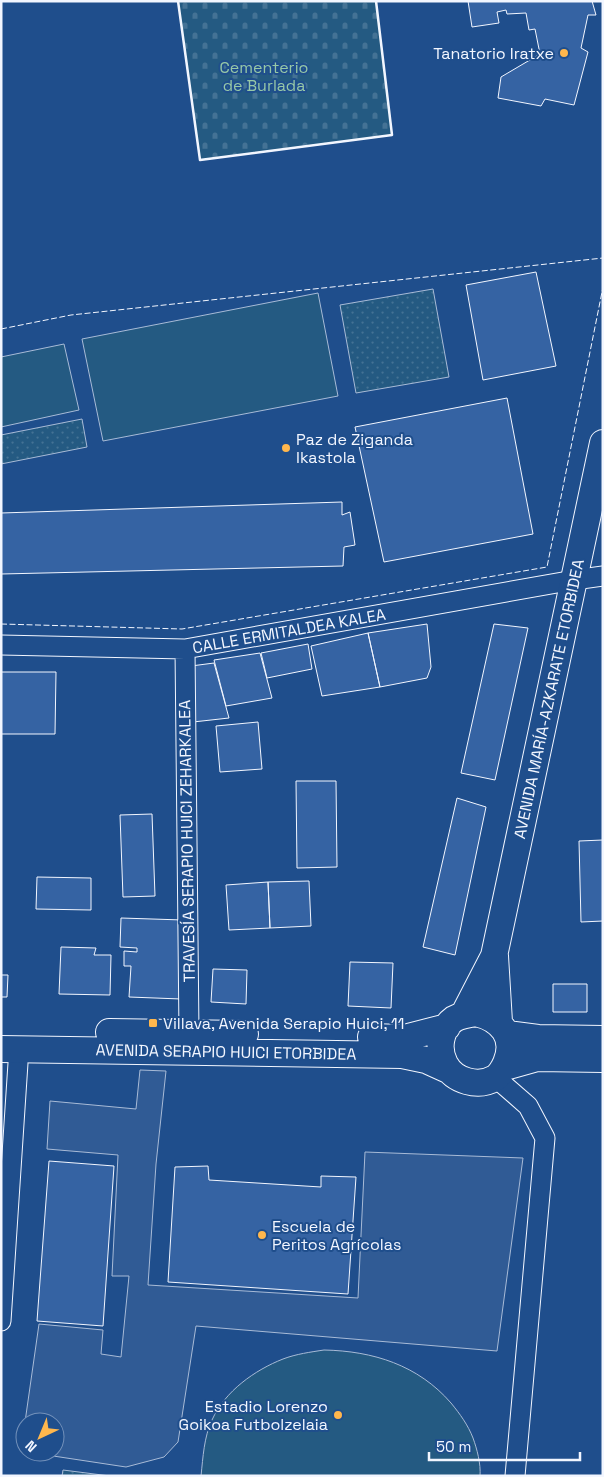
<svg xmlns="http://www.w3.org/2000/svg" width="604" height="1477" font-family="'Space Grotesk',sans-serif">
	<defs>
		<pattern id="green-dots" width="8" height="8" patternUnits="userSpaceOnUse" patternTransform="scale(1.25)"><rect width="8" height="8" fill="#245a82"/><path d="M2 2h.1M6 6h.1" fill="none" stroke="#447295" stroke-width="1.8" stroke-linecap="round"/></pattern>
		<pattern id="cemetery-stones" width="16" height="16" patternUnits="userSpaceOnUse" patternTransform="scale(1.25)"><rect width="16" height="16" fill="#245a82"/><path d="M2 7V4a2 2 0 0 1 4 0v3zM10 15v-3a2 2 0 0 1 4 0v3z" fill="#447295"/></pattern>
	</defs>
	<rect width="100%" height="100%" fill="#1f4e8c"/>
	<path fill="url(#green-dots)" stroke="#a8bbd7" d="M433 289 449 377 356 393 340 305Z
		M82 419 87 447 1 464V435Z
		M63 1470 110 1476H62Z"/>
	<path fill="url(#cemetery-stones)" stroke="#a8bbd7" d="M178 1H376L392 135 200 160Z"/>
	<path fill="#245a82" stroke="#a8bbd7" d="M318 293 338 396 103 441 82 339Z
		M64 344 79 410 1 427V357Z
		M324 1350C373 1351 418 1365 451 1403 460 1414 468 1425 473 1438 477 1449 481 1464 480 1476H201C203 1457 204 1437 212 1420 225 1391 255 1370 283 1359 296 1354 311 1352 324 1350Z"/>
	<path fill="#305b95" stroke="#a8bbd7" d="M140 1070 166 1071 156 1164 148 1285 358 1298 365 1152 523 1158 497 1351 196 1326 178 1442 164 1457 126 1467 40 1454V1452H55V1422H25L39 1324 103 1330 101 1354 121 1357 129 1276H112L118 1155 47 1149 50 1101 136 1109Z"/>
	<path fill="#3563a3" stroke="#f2f6ff" d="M468 1H592L596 15H588L581 48 588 52 574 105 545 99 541 106 498 98 501 77 540 54 535 29 529 30 526 13 507 14 506 10 497 12 499 23 472 27Z
		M536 272 556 366 483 380 466 285Z
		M507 398 533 534 384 562 355 427Z
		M342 502V515L350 512 355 545 344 547 343 566 1 574V513Z
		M427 624 431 667 427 678 380 687 368 633Z
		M494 624 528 628 495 780 461 773Z
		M368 633 380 687 322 696 311 646Z
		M308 644 312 669 267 678 261 653Z
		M260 653 272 698 226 706 214 660Z
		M214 663 229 718 193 722 191 666Z
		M1 672H56L55 734H1Z
		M258 722 262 769 220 772 216 726Z
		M296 781H336L337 867 297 868Z
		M457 798 486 807 455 955 423 947Z
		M152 814 155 896 123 897 120 815Z
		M603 840V921L581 922 579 841Z
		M37 877 91 878V910L36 909Z
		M309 881 311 926 270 928 268 882Z
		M268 882 270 928 229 930 226 885Z
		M121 918 183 920 181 999 129 997 131 966H124V951L137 952V948L120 947Z
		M61 947 96 948 94 955H111L110 995 59 994Z
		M350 962 393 963 391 1008 348 1006Z
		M213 969 247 970 246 1004 211 1002Z
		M1 975H8L7 997H1Z
		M553 984H587V1012H553Z
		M49 1161 114 1166 103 1326 37 1321Z
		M208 1166 209 1180 321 1187V1176L356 1177 348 1294 168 1282 175 1167Z"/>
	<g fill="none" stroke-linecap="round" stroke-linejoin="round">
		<g stroke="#f2f6ff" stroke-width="21">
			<path id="street" d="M1 645 185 649 574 580 603 576
				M185 649 189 1033
				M496 1078 528 1106 545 1138 515 1476
				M1 1321 18 1063"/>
		</g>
		<g stroke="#f2f6ff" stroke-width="28">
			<path id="secondary" d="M495 956 499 1022
				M476 1013C501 1019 517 1037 506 1063 504 1068 499 1076 495 1078 478 1088 454 1081 445 1064 437 1049 440 1029 454 1019 461 1015 469 1014 476 1013Z
				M464 1014 494 956 603 443
				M109 1032 245 1034
				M507 1034 538 1038 603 1039
				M371 1037 404 1038 447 1027
				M1 1049 402 1055 426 1060 448 1070
				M505 1067 537 1058 603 1059"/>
		</g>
		<use href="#street" stroke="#1f4e8c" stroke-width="19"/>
		<use href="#secondary" stroke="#1f4e8c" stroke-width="26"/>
		<path stroke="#f2f6ff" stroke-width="1" stroke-dasharray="6 2.5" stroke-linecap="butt" d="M1 329 71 315 603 258
			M1 624 182 629 547 567 603 287"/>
		<path stroke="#f2f6ff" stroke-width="2.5" d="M178 1 200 160 392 135 376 1"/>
	</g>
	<g fill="#ffb74d" stroke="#1f4e8c" stroke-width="2">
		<circle cx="564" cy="53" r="5"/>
		<circle cx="286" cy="448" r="5"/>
		<rect x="148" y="1018" width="10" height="10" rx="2.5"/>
		<circle cx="262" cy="1235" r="5"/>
		<circle cx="338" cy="1415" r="5"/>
	</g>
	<g text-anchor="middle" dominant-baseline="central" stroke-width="4" stroke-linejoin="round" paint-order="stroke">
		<g font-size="16" fill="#f2f6ff" stroke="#1f4e8c" text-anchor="start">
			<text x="554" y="53" text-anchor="end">Tanatorio Iratxe</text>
			<text x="296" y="439">Paz de Ziganda<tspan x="296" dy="18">Ikastola</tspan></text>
			<text x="163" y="1023">Villava, Avenida Serapio Huici, 11</text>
			<text x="272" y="1226">Escuela de<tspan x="272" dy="18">Peritos Agrícolas</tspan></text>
			<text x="328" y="1406" text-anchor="end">Estadio Lorenzo<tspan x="328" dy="18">Goikoa Futbolzelaia</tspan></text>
		</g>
		<g font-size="16" fill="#97c8a6" stroke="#1f4e8c">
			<text x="264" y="67">Cementerio<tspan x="264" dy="18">de Burlada</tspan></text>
		</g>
		<g font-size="16" fill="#f2f6ff" stroke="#1f4e8c">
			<text transform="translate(289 631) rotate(-10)">CALLE ERMITALDEA KALEA</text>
			<text transform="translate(549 699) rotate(-78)">AVENIDA MARÍA-AZKARATE ETORBIDEA</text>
			<text transform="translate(187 841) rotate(-91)">TRAVESÍA SERAPIO HUICI ZEHARKALEA</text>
			<text transform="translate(226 1052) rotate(1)">AVENIDA SERAPIO HUICI ETORBIDEA</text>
		</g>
	</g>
	<rect width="604" height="1477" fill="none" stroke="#f2f6ff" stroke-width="5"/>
	<g transform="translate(40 1437) rotate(224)"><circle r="24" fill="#1f4e8c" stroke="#7391ba"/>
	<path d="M0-4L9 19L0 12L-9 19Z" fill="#ffb74d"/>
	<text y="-8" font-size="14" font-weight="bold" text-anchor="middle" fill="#f2f6ff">N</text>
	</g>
	<path d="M429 1452v8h151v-8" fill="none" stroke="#f2f6ff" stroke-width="2.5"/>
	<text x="436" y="1452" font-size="15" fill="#f2f6ff" stroke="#1f4e8c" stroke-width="4" paint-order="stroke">50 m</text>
</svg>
